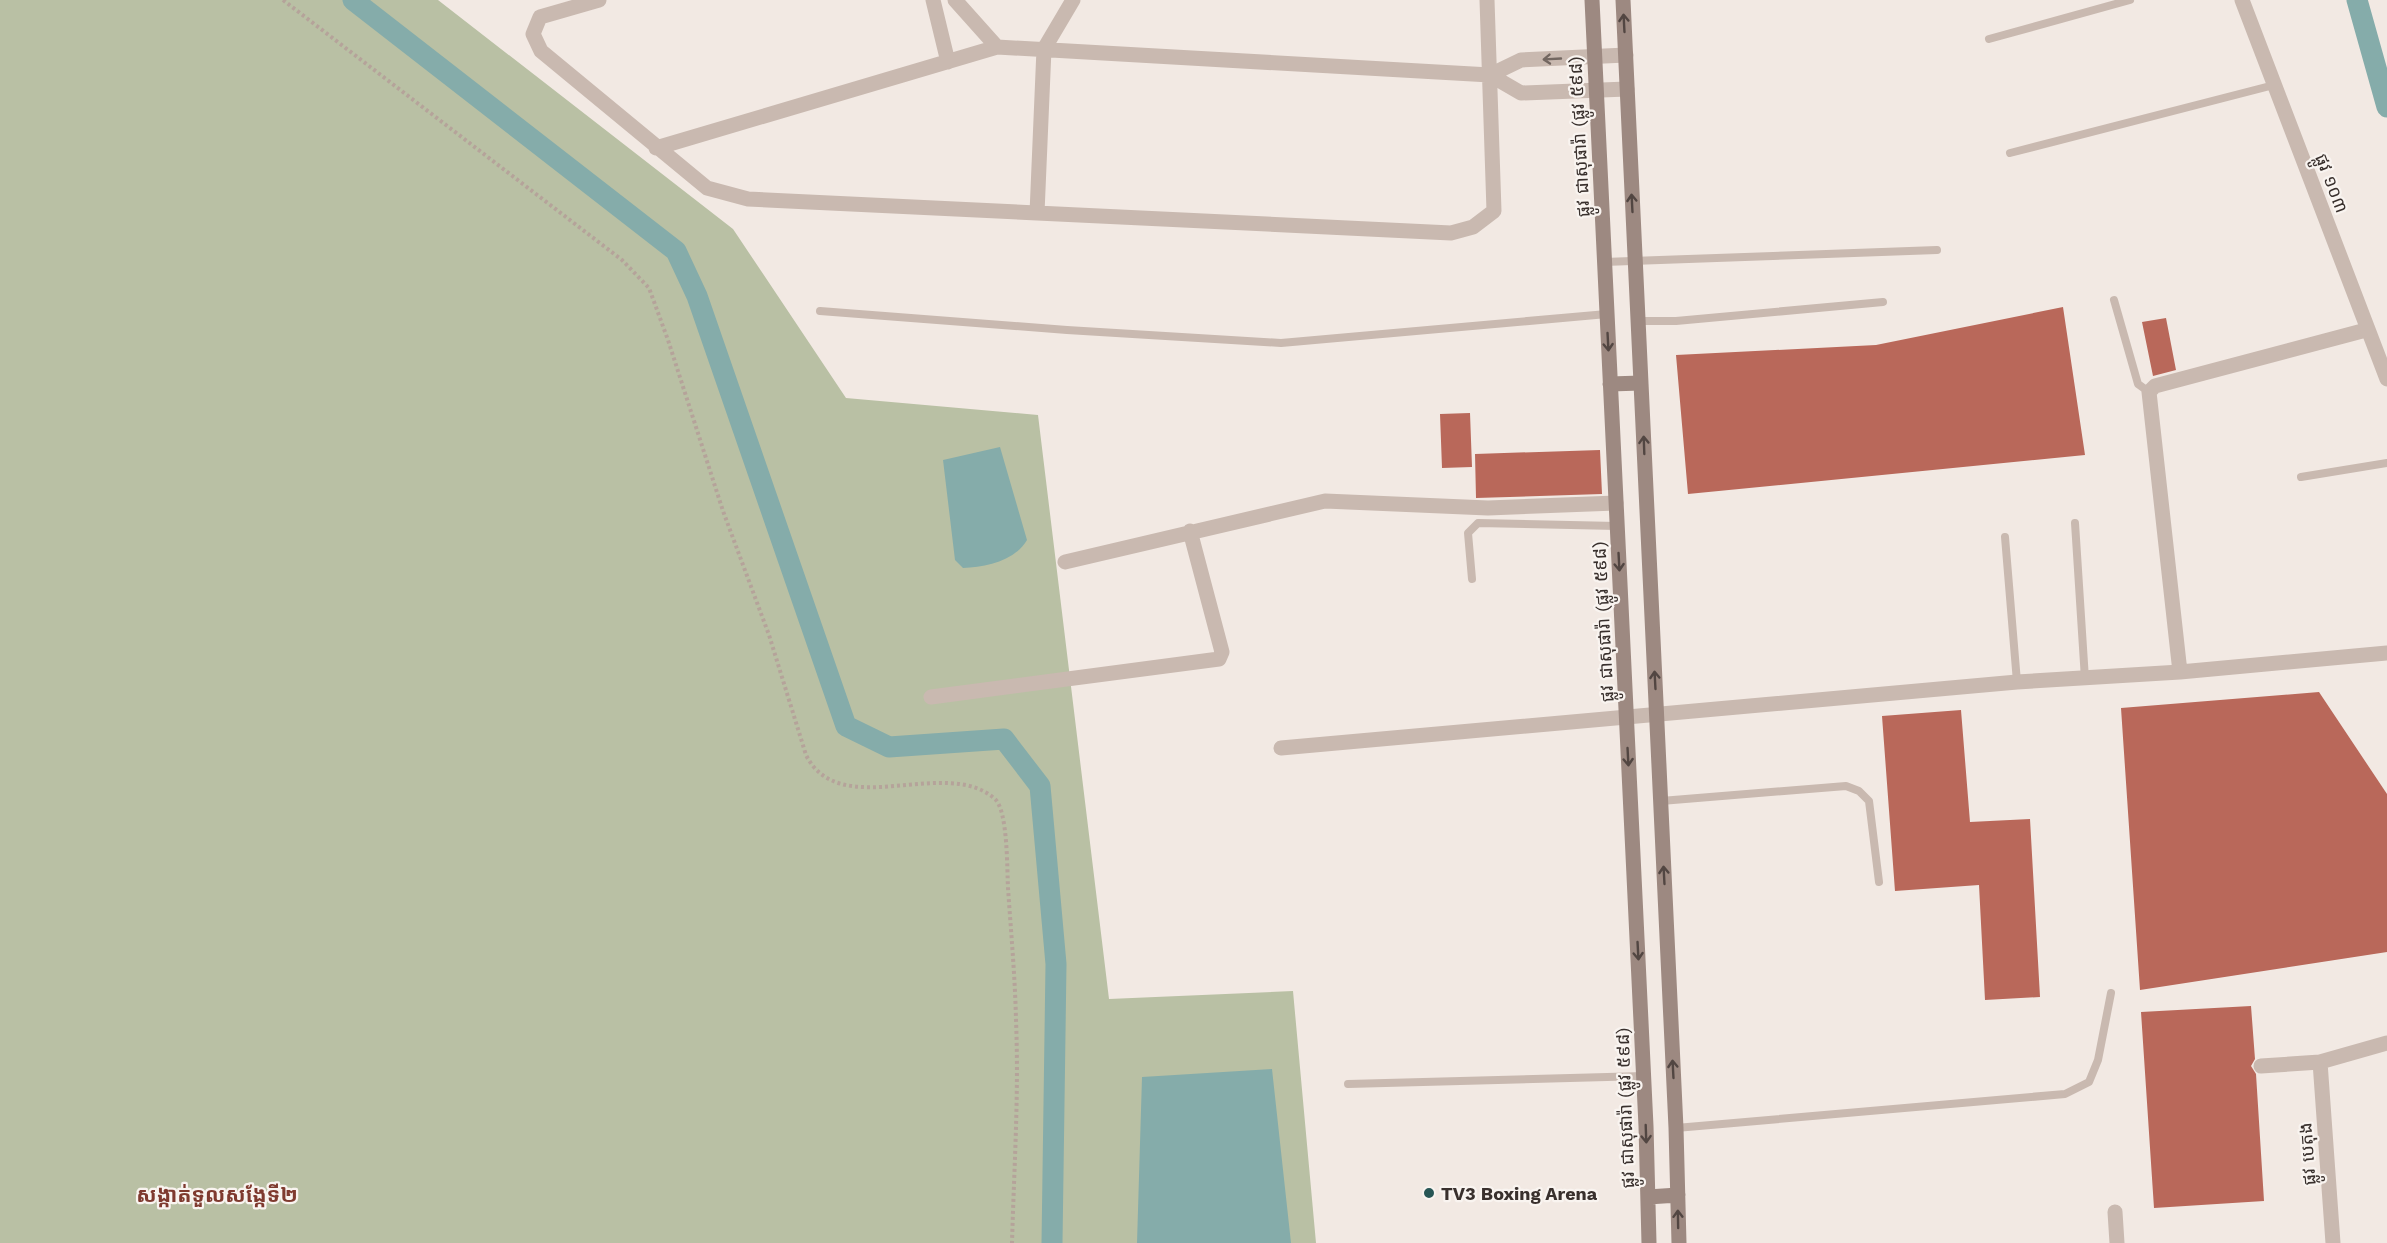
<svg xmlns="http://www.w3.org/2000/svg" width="2387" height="1243" font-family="'Work Sans','Noto Sans Khmer',sans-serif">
	<rect width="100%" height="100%" fill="#f2e9e3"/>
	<path fill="#b9c0a4" d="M0 0H438L733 229 846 398 1038 415 1109 999 1293 991 1316 1243H0Z"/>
	<path fill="#85acaa" d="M1000 447 1027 540C1015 561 986 567 963 568L955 560 943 460Z
		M1272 1069 1291 1243H1137L1142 1077Z"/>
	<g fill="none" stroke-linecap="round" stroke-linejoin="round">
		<path stroke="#85acaa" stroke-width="21" d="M353 0 676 251 697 296 846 726 889 747 1004 739 1040 786 1056 964 1052 1243
			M2357 0 2387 107"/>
	</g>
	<path fill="#b9685a" d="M2063 307 2085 455 1688 494 1676 355 1876 345Z
		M2166 318 2176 370 2153 376 2142 322Z
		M1470 413 1472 467 1442 468 1440 414Z
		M1600 450 1602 494 1476 498 1475 454Z
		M2319 692 2387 794V952L2140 990 2121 708Z
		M1961 710 1970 822 2030 819 2040 997 1985 1000 1979 885 1895 891 1882 716Z
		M2251 1006 2255 1059 2251 1066 2256 1074 2264 1201 2154 1208 2141 1012Z"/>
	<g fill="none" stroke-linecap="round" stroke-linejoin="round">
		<path stroke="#b5a39a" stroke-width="4" stroke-dasharray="3 3" stroke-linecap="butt" d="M283 0 622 260 649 288 668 340 723 511 769 635 806 755C840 823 946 755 995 799 1008 811 1007 870 1008 888 1011 932 1015 976 1016 1020 1019 1094 1014 1169 1012 1243"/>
		<path stroke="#c9b9b0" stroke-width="8" d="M1989 39 2130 0
			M2010 153 2274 85
			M1604 262 1937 250
			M2114 300 2138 384 2149 392
			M820 311 1067 330 1281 343 1607 314
			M1638 321H1676L1883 302
			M2301 477 2387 463
			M2075 523 2085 679
			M2005 537 2017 682
			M1472 579 1468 533 1478 523 1617 526
			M1661 801 1846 786 1859 791 1869 801 1879 882
			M1348 1084 1644 1076
			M1676 1128 2065 1094 2089 1082 2098 1060 2111 993"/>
		<path stroke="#c9b9b0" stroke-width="15" d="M599 0 540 17 533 34 541 51 707 188 748 199 1451 233 1473 227 1494 211 1487 0
			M933 0 948 62
			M955 0 997 47
			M1490 75 1521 60 1626 55
			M656 148 997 47 1490 75 1521 93 1627 89
			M1037 213 1044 49 1073 0
			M1065 562 1325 501 1488 508 1616 503
			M2180 672 2149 392 2155 386 2366 330
			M931 697 1219 659 1222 652 1190 531
			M1281 748 2017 682 2180 672 2387 653
			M2320 1062 2333 1243
			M2261 1066 2320 1062 2387 1043
			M2115 1212 2117 1243"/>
		<path stroke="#c9b9b0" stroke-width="15" d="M2242 0 2387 379"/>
		<path stroke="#9d8981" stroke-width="15" d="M1592 0 1646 1126 1649 1243
			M1623 0 1676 1128 1679 1243
			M1610 384 1641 383
			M1648 1197 1678 1195"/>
	</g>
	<defs><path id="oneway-shaft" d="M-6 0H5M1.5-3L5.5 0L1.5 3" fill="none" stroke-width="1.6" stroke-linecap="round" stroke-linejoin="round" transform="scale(1.5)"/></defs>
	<g stroke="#524642">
		<use href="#oneway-shaft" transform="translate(1624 23) rotate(-93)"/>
		<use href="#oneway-shaft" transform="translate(1632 203) rotate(-93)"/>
		<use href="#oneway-shaft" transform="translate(1608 342) rotate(87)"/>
		<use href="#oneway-shaft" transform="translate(1644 445) rotate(-92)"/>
		<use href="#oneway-shaft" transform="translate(1619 562) rotate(87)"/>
		<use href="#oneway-shaft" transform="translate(1655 680) rotate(-93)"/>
		<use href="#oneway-shaft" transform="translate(1628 757) rotate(87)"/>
		<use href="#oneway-shaft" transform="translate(1664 875) rotate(-93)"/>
		<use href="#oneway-shaft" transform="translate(1638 951) rotate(87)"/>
		<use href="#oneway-shaft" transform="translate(1673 1069) rotate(-93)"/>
		<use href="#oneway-shaft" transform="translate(1646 1134) rotate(88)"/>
		<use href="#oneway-shaft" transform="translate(1678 1219) rotate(-91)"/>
	</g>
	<use stroke="#736761" href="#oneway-shaft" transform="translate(1552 59) rotate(177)"/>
	<circle fill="#275655" stroke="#f9f4f0" stroke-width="2" cx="1429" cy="1193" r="6"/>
	<g text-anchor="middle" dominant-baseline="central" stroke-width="4.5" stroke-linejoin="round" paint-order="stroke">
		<g font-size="18" fill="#39302d" stroke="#f9f4f0">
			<text transform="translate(1579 137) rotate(-93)">ផ្លូវ ជាសុផារ៉ា (ផ្លូវ ៥៩៨)</text>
			<text transform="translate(2332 183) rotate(69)">ផ្លូវ ១០៣</text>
			<text transform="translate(1603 622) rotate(-93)">ផ្លូវ ជាសុផារ៉ា (ផ្លូវ ៥៩៨)</text>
			<text transform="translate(1625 1108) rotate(-92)">ផ្លូវ ជាសុផារ៉ា (ផ្លូវ ៥៩៨)</text>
			<text transform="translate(2307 1154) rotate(-94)">ផ្លូវ បេតុង</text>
		</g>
		<g font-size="18" font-weight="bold" fill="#39302d" stroke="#f9f4f0" text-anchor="start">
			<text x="1441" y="1193">TV3 Boxing Arena</text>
		</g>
		<g font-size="21" font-weight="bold" fill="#7f3a2f" stroke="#f9f4f0">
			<text x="217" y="1194">សង្កាត់ទួលសង្កែទី២</text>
		</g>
	</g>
</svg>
